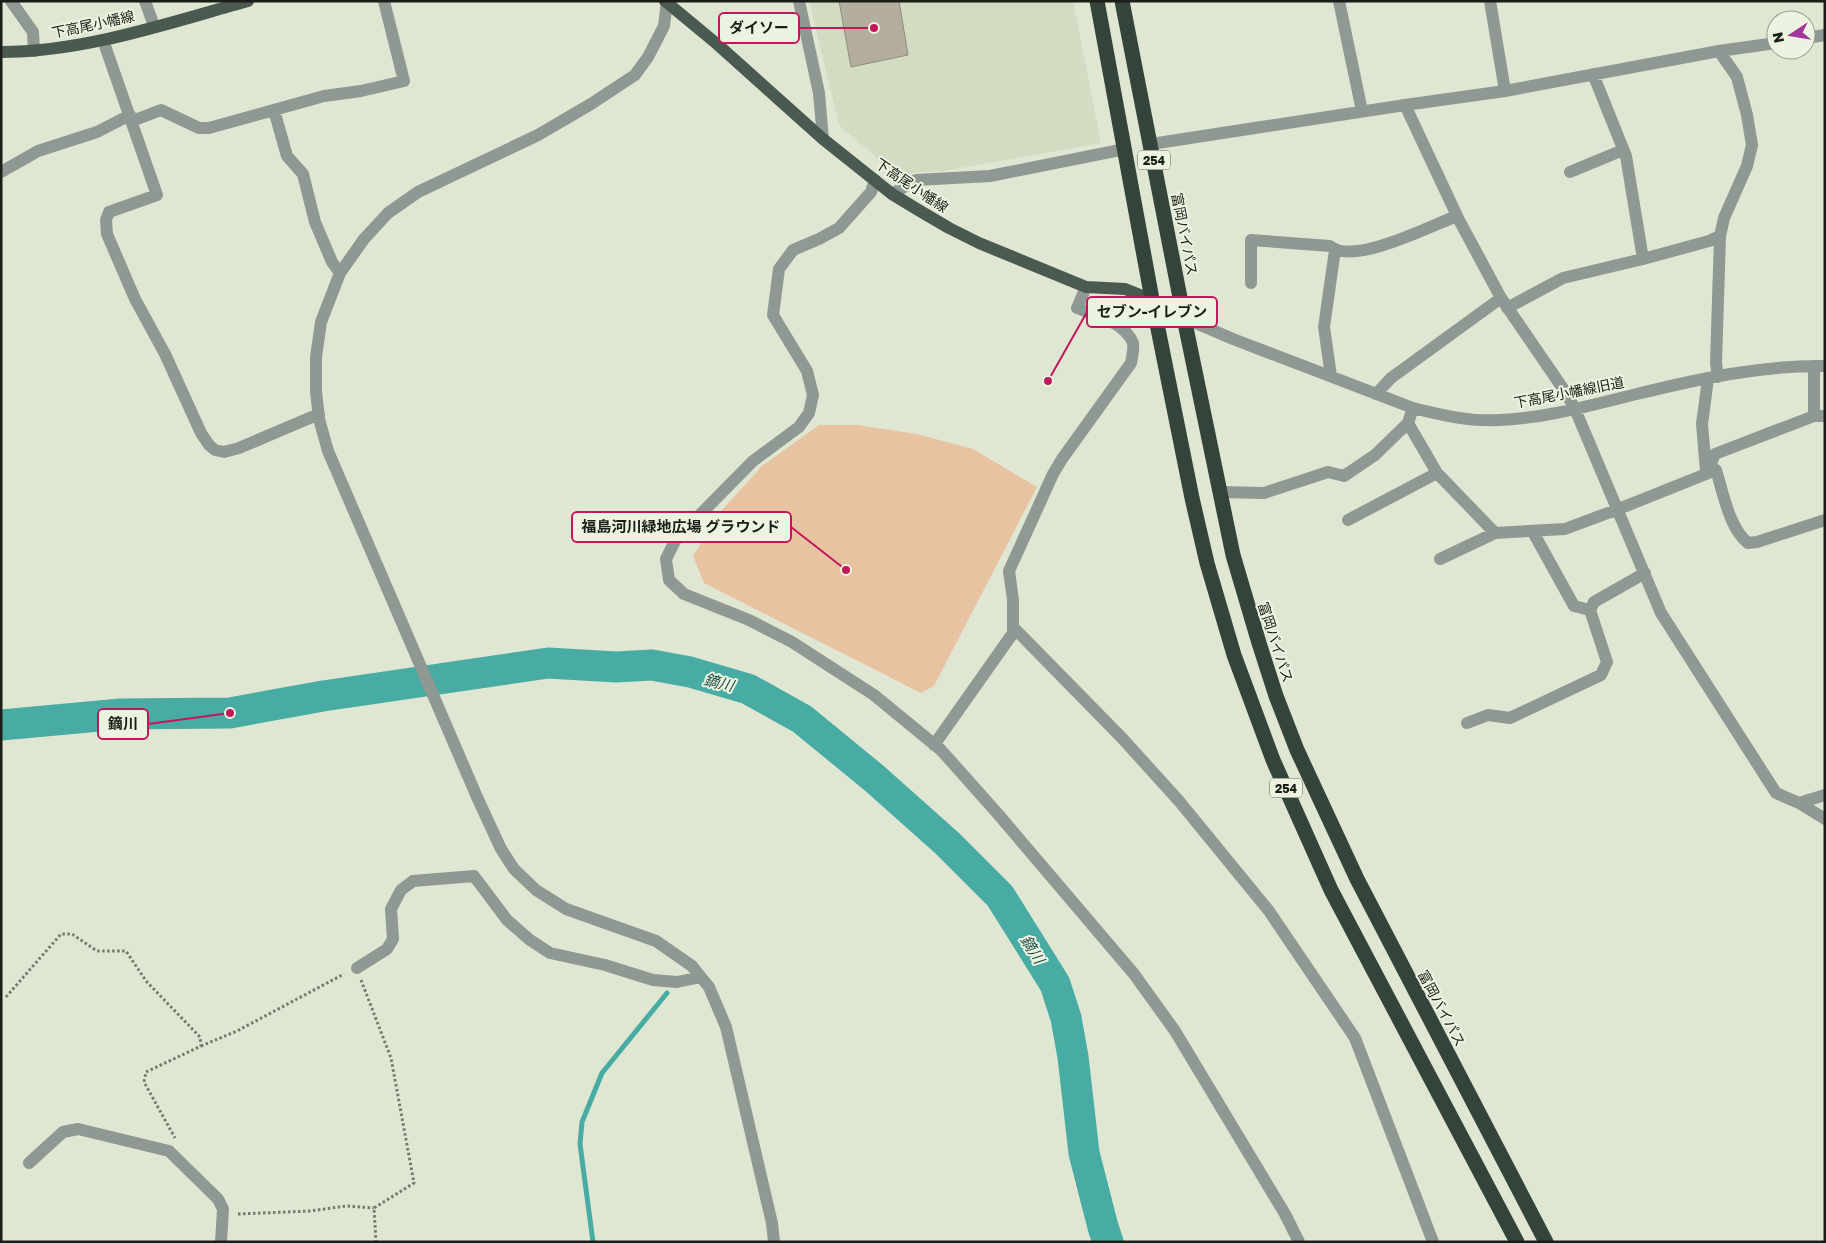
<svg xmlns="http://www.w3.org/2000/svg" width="1826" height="1243" font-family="'Golos Text','Noto Sans JP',sans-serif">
	<rect width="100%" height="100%" fill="#dfe7d3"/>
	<path fill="#d1dcc2" d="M809 1H1073L1101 143 944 171 895 174 839 125Z"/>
	<path fill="#e8c3a2" d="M819 425H857L917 434 973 449 1037 487 934 686 921 693 704 583 693 556 722 510 762 466Z"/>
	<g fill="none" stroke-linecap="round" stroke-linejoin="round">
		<path stroke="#48aca4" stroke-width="5" d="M593 1242 580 1144 582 1122 602 1073 667 993"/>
		<path stroke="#48aca4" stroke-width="31" d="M1 725 121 714 230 713 323 696 548 663 616 667 652 665 690 672 748 689 802 719 874 778 947 843 1000 896 1055 984 1066 1018 1073 1057 1084 1153 1103 1227 1108 1242"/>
	</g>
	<path fill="#b4af9c" stroke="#918c7a" d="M839 1H899L908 55 851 67Z"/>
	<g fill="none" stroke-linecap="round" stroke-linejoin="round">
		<path stroke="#757a6d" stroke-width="3" stroke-dasharray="2.5 2.5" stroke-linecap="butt" d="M361 980 391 1058 414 1183 374 1208 376 1242
			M6 997 61 934H72L97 951H126L146 981 200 1037 201 1046 146 1072 144 1082 175 1138
			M201 1046 237 1031 344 974
			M238 1214 310 1211 346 1206 374 1208"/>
		<path stroke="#8f9892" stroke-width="12" d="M11 1 33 32 34 51
			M145 1 154 26
			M667 1 664 26 648 57 635 75 591 104 538 135 418 192 388 213 364 239 340 273 321 322 316 357V391L319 419 328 451 477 797 501 849 514 869 536 890 566 909 656 941 692 966 709 987 726 1027 772 1223 774 1242
			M799 1 819 93 823 139
			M1339 1 1362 111
			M1490 1 1505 91
			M1806 38 1825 35
			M103 40 157 195 109 212 106 220 107 234 135 299 165 354 201 433 209 445 215 450 224 452 239 448 319 414
			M1593 74 1626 156 1643 259
			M1405 105 1459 220 1501 298 1566 393 1575 409 1661 613 1776 793 1799 803 1825 819
			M274 110 287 156 303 174 315 222 332 262 340 273
			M132 121 161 110 199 128H209L324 96 361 91 404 81 384 1
			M1151 144 1405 105 1505 91 1719 51 1776 43
			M1 172 38 151 97 132 130 115
			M1570 172 1623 150
			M875 180 871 192 839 228 819 239 793 250 779 269 773 315 807 371 813 395 809 413 799 427 753 461 676 539 666 559 669 580 684 594 749 620 792 642 874 695 941 750 998 814 1134 974 1175 1031 1285 1214 1299 1242
			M892 194 916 180 990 176 1125 149
			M1251 283V240L1330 246C1354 266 1430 226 1457 216
			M1507 308 1563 278 1643 259 1709 241 1720 236
			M1184 318 1233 339 1413 408C1441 415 1470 422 1499 420 1546 418 1592 405 1637 394 1698 379 1762 365 1825 366
			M1331 376 1324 327 1335 250
			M1718 377 1716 363 1720 236 1724 218 1747 166 1752 145 1747 115 1737 77 1719 51
			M1376 394 1391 378 1501 298
			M1814 416V366
			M1408 423 1437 473 1495 533
			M1706 471 1702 424 1708 379
			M1707 473 1715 454 1814 416H1825
			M1220 492 1264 493 1328 472 1344 476 1375 455 1408 423 1413 408
			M1348 520 1437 473
			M1533 532 1574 606 1590 610
			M1440 559 1495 533 1565 529 1616 510 1716 470C1723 492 1729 528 1748 543L1757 542 1825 520
			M1013 627 1122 738 1179 801 1269 911 1355 1038 1433 1242
			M1467 723 1488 715 1510 718 1601 675 1607 662 1590 610 1594 602 1645 573
			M934 745 1013 633V600L1009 571 1053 474 1062 459 1131 363C1132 357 1134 349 1133 343 1125 322 1095 315 1077 308L1086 287
			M1799 803 1825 795
			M357 968 387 949 393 939 391 909 401 890 413 881 474 876 507 920 530 940 550 953 605 965 653 980 677 982 701 977
			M29 1163 63 1132 78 1129 169 1151 218 1199 223 1209 221 1242"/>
		<path stroke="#4b5a50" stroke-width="12" d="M665 1 717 44 823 139 892 194 920 211 949 228 979 243 1086 287 1125 289 1163 304 1184 318
			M1 52C85 52 168 23 248 1"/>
		<path stroke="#34443a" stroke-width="15" d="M1097 1 1152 299 1192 498 1207 563 1234 655 1273 760 1331 890 1517 1242
			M1122 1 1184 318 1233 555 1259 643 1276 696 1297 750 1357 879 1546 1242"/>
	</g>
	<g text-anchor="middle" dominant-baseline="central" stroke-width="4" stroke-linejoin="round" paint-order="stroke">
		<g fill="#ecf4e1" stroke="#5a5e54" stroke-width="1">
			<rect x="1138" y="150.5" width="32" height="19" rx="4"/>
			<rect x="1270" y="778.5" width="32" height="19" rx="4"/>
		</g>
		<g font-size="12" font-weight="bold" fill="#1b1e17">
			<text x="1154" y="160">254</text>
			<text x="1286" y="788">254</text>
		</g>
		<g font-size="14" fill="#1b1e17" stroke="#ecf4e1">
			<text transform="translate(93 24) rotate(-12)">下高尾小幡線</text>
			<text transform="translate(912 185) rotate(34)">下高尾小幡線</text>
			<text transform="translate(1185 234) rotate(79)">富岡バイパス</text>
			<text transform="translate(1569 392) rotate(-11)">下高尾小幡線旧道</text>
			<text transform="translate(1276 642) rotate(72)">富岡バイパス</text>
			<text transform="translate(1442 1008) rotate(62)">富岡バイパス</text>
		</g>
		<g font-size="15" font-style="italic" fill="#214d49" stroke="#ecf4e1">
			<text transform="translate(719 682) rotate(14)">鏑川</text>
			<text transform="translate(1033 949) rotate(58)">鏑川</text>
		</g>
	</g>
	<path fill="none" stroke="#c2185b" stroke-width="2" d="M874 28L799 28M1048 381L1087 312M846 570L791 527M230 713L148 724"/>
	<g fill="#c2185b" stroke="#ecf4e1" stroke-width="2">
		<circle cx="874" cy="28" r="5"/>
		<circle cx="1048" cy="381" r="5"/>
		<circle cx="846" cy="570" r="5"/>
		<circle cx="230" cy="713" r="5"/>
	</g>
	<g fill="#ecf4e1" stroke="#c2185b" stroke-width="2">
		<rect x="719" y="13" width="80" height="30" rx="5"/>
		<rect x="1087" y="297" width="130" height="30" rx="5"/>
		<rect x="572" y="512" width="219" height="30" rx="5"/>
		<rect x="98" y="709" width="50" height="30" rx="5"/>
	</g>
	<g font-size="15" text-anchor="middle" font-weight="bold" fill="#1b1e17">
		<text x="759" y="33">ダイソー</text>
		<text x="1152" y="317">セブン-イレブン</text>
		<text x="681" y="532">福島河川緑地広場 グラウンド</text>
		<text x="123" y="729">鏑川</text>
	</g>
	<rect width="1826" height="1243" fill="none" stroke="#1b1e17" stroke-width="5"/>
	<g transform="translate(1791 35) rotate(258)"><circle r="24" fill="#ecf4e1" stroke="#989e90"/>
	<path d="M0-4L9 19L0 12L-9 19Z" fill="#a0379a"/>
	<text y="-8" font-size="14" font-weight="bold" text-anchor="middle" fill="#1b1e17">N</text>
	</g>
</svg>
